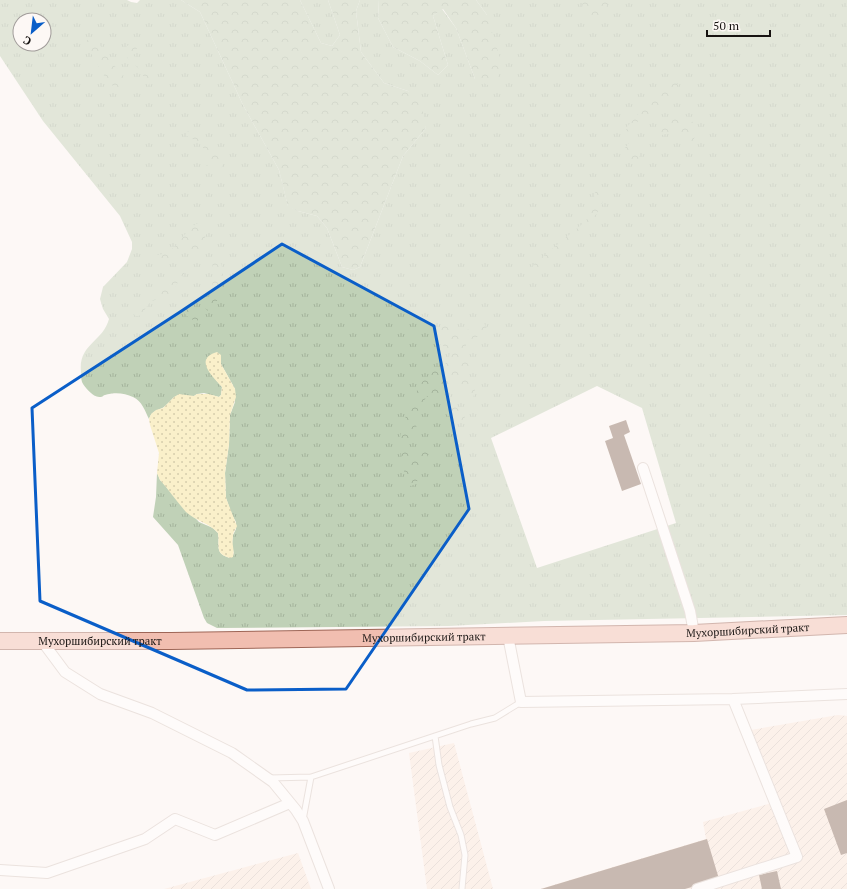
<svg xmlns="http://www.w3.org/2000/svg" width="847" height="889" font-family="'PT Serif',serif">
	<defs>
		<pattern id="industrial-furrows" width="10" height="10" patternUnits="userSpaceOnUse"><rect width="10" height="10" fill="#fbe8dc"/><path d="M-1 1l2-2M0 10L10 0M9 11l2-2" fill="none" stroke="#d6c6bc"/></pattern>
		<pattern id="grass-tufts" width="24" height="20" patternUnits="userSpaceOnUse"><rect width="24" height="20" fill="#c0d1b7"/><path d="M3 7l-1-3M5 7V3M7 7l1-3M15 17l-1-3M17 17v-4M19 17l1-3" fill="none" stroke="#a4b39c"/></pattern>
		<pattern id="forest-crowns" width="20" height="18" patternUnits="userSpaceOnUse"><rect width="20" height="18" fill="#c0d1b7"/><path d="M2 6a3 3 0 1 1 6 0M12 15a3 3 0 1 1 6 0" fill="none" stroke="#a4b39c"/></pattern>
		<pattern id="sand-dots" width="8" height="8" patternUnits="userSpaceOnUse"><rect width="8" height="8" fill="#faf0ca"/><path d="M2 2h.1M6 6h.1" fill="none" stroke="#d6cdac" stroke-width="1.8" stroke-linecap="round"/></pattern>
	</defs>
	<rect width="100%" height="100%" fill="#fdf8f5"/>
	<path fill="url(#industrial-furrows)" d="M838 715 847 716V889H540L706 839 703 822 776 802 745 731Z
		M454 743 493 889H427L409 753Z
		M298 853 311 889H164Z"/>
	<path fill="url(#grass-tufts)" fill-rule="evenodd" d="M0 0H127L131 2 137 3 140 0H181L200 12 243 105 279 170 288 206 298 211 317 216 327 228 342 267 353 270 360 267 403 156 426 128 408 91 384 83 361 52 356 11 360 0H379L378 18 393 47 420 61 438 75 448 65 433 16 442 9 456 28 475 79 487 15 476 0H847V615L544 621 449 626 217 628 207 623 204 618 178 545 153 517 156 497 157 473 160 480 199 522 213 528 218 533C220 546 214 554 230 558L234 554 232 545 233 535 236 529V522L232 515 226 498 225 473 229 444 230 415 235 402V389L221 364V355L216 380 222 387 221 395 219 397 204 393 197 394 194 396 174 397C171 400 168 404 164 407 158 411 152 410 149 419 145 411 142 401 133 397 125 393 114 392 105 395 102 396 103 397 100 397 94 398 84 387 82 382 81 379 81 375 81 372 78 344 103 342 109 319L103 309 100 299 103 287 127 262 132 249V242L120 216 43 121 0 56ZM20 20H44V44H20ZM597 386 642 408 676 523 537 568 491 438Z
		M300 0H328L340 35 332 46 321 43Z"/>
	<path fill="url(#forest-crowns)" d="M181 0H300L321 43 332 46 340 35 328 0H360L356 11 361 52 384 83 408 91 422 106 426 128 403 156 360 267 353 270 342 267 327 228 317 216 298 211 288 207 279 170 243 105 200 12Z
		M379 0H476L487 15 502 65 497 80 488 85 475 79 456 28 443 9 433 16 448 65 438 75 420 61 393 47 378 18Z
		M582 0H610V2L597 19 589 20 583 13Z
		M89 38 97 41 113 64 129 82 130 87 128 90C124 90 120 91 116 88 104 81 95 59 88 47L86 42Z
		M128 45H135L138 47 133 53 134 56C142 65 152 68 150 83L149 85 145 82C142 63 127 65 124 50Z
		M675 82 679 86 676 93 652 114 638 121 631 132 626 131 627 127 642 110 650 99 667 86Z
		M682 114C696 121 701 132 690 145L685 144C674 131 671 132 655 137L653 132C661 123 671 118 682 114Z
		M188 131C197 132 212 148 222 153 224 158 224 165 220 169L217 168V163L215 161 212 162 211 166H207L205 163 203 147 198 142 187 136 186 134Z
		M629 143H635L641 150 638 160 631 163 624 159 623 150Z
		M600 190 603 194 602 205 578 242 569 248 558 250 552 256 547 268 540 276 534 275 531 269 535 263 586 221 593 204 595 192Z
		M201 222C213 228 202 245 197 253L194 254C189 251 188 245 181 248L166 262 158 264 152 259 153 256C158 254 163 255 168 252 181 244 187 226 201 222Z
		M216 257C229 266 222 304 208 311L204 307 211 292 214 275 212 263 213 258Z
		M177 267H181L184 268C186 277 179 279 176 286 174 293 174 297 169 301 164 301 160 299 155 300 146 302 146 312 139 316H135L134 314C139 295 152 295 165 288L172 270Z
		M182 302C190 302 200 309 200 318L197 321C189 320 184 313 179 306Z
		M484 323 487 329 482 335 472 339 466 344V353L472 359V367L467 380 475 390 473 398 467 397 461 389H449L438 396H427L418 411 417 425 408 444 409 460H415L423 446 428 449V456L416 484 410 486 406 483 399 441 409 404 422 382 436 369 448 362 450 353 440 342 437 332 441 325C450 326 450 329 456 331 464 333 476 326 484 323Z
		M446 404C455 406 461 408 465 417L462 423 455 422 444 412Z"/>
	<path fill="url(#sand-dots)" d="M217 352 221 355V364L235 389 236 397 230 415 229 444 225 473 226 498 237 526C236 529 233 532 233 536 231 543 235 550 233 557L230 558C214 554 220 546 218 533 209 523 196 521 186 512 177 502 169 490 160 480L157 473 159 453 150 425 149 419 151 414 156 410 163 408 174 397 179 394 194 396 197 394H209L219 397 221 395 222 387C213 377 193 359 217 352Z"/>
	<path fill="#886e5d" d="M626 420 630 432 624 435 641 484 622 491 605 441 613 438 609 426Z
		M847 800V853L841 855 824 809Z
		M707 839 719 879 685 889H541Z
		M777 871 781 889H762L759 875Z"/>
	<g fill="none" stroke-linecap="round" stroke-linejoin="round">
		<g stroke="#d5c9c2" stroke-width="7">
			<path id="service" d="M435 736 439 765 450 807 461 835 465 855 462 889
				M270 778 311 777 471 724 495 718 521 702
				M303 820 311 777"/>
		</g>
		<g stroke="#d5c9c2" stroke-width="12">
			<path id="minor" d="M643 468 690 611 694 633
				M508 636 521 702 733 699 797 857 697 889
				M42 641 65 672 100 694 152 713 232 753 273 782 296 810 303 821 329 889
				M733 699 847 694
				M0 870 47 873 145 839 175 819 215 835 290 803"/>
		</g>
		<g stroke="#9e6657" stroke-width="18">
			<g id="primary">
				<path id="s1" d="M0 641H171L694 633 847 625"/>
			</g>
		</g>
		<use href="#service" stroke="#fff" stroke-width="5"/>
		<use href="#minor" stroke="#fff" stroke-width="10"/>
		<use href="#primary" stroke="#f1beb0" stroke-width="16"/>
	</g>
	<path d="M0 0H847V889H0ZM282 244 434 326 469 509 346 689 247 690 40 601 32 408 180 312Z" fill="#fdf8f5" fill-opacity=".55" fill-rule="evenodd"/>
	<path fill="none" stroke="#0a5ec8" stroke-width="3" stroke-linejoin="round" d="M282 244 434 326 469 509 346 689 247 690 40 601 32 408 180 312Z"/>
	<g text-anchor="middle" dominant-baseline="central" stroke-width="3" stroke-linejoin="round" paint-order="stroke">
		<g font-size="11" fill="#171311" stroke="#fdf8f5">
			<text stroke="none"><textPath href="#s1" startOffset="748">Мухоршибирский тракт</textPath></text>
			<text stroke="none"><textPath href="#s1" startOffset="424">Мухоршибирский тракт</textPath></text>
			<text stroke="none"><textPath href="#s1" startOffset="100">Мухоршибирский тракт</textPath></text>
		</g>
	</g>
	<g transform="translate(32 32) rotate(208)"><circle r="19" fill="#fdf8f5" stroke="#a19c9a"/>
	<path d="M0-3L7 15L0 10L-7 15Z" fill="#0a5ec8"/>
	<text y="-6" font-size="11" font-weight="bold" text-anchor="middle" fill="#171311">С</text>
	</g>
	<path d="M707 30v6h63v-6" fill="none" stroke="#171311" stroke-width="2"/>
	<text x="713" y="30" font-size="12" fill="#171311" stroke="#fdf8f5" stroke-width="3" paint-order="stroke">50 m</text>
</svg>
